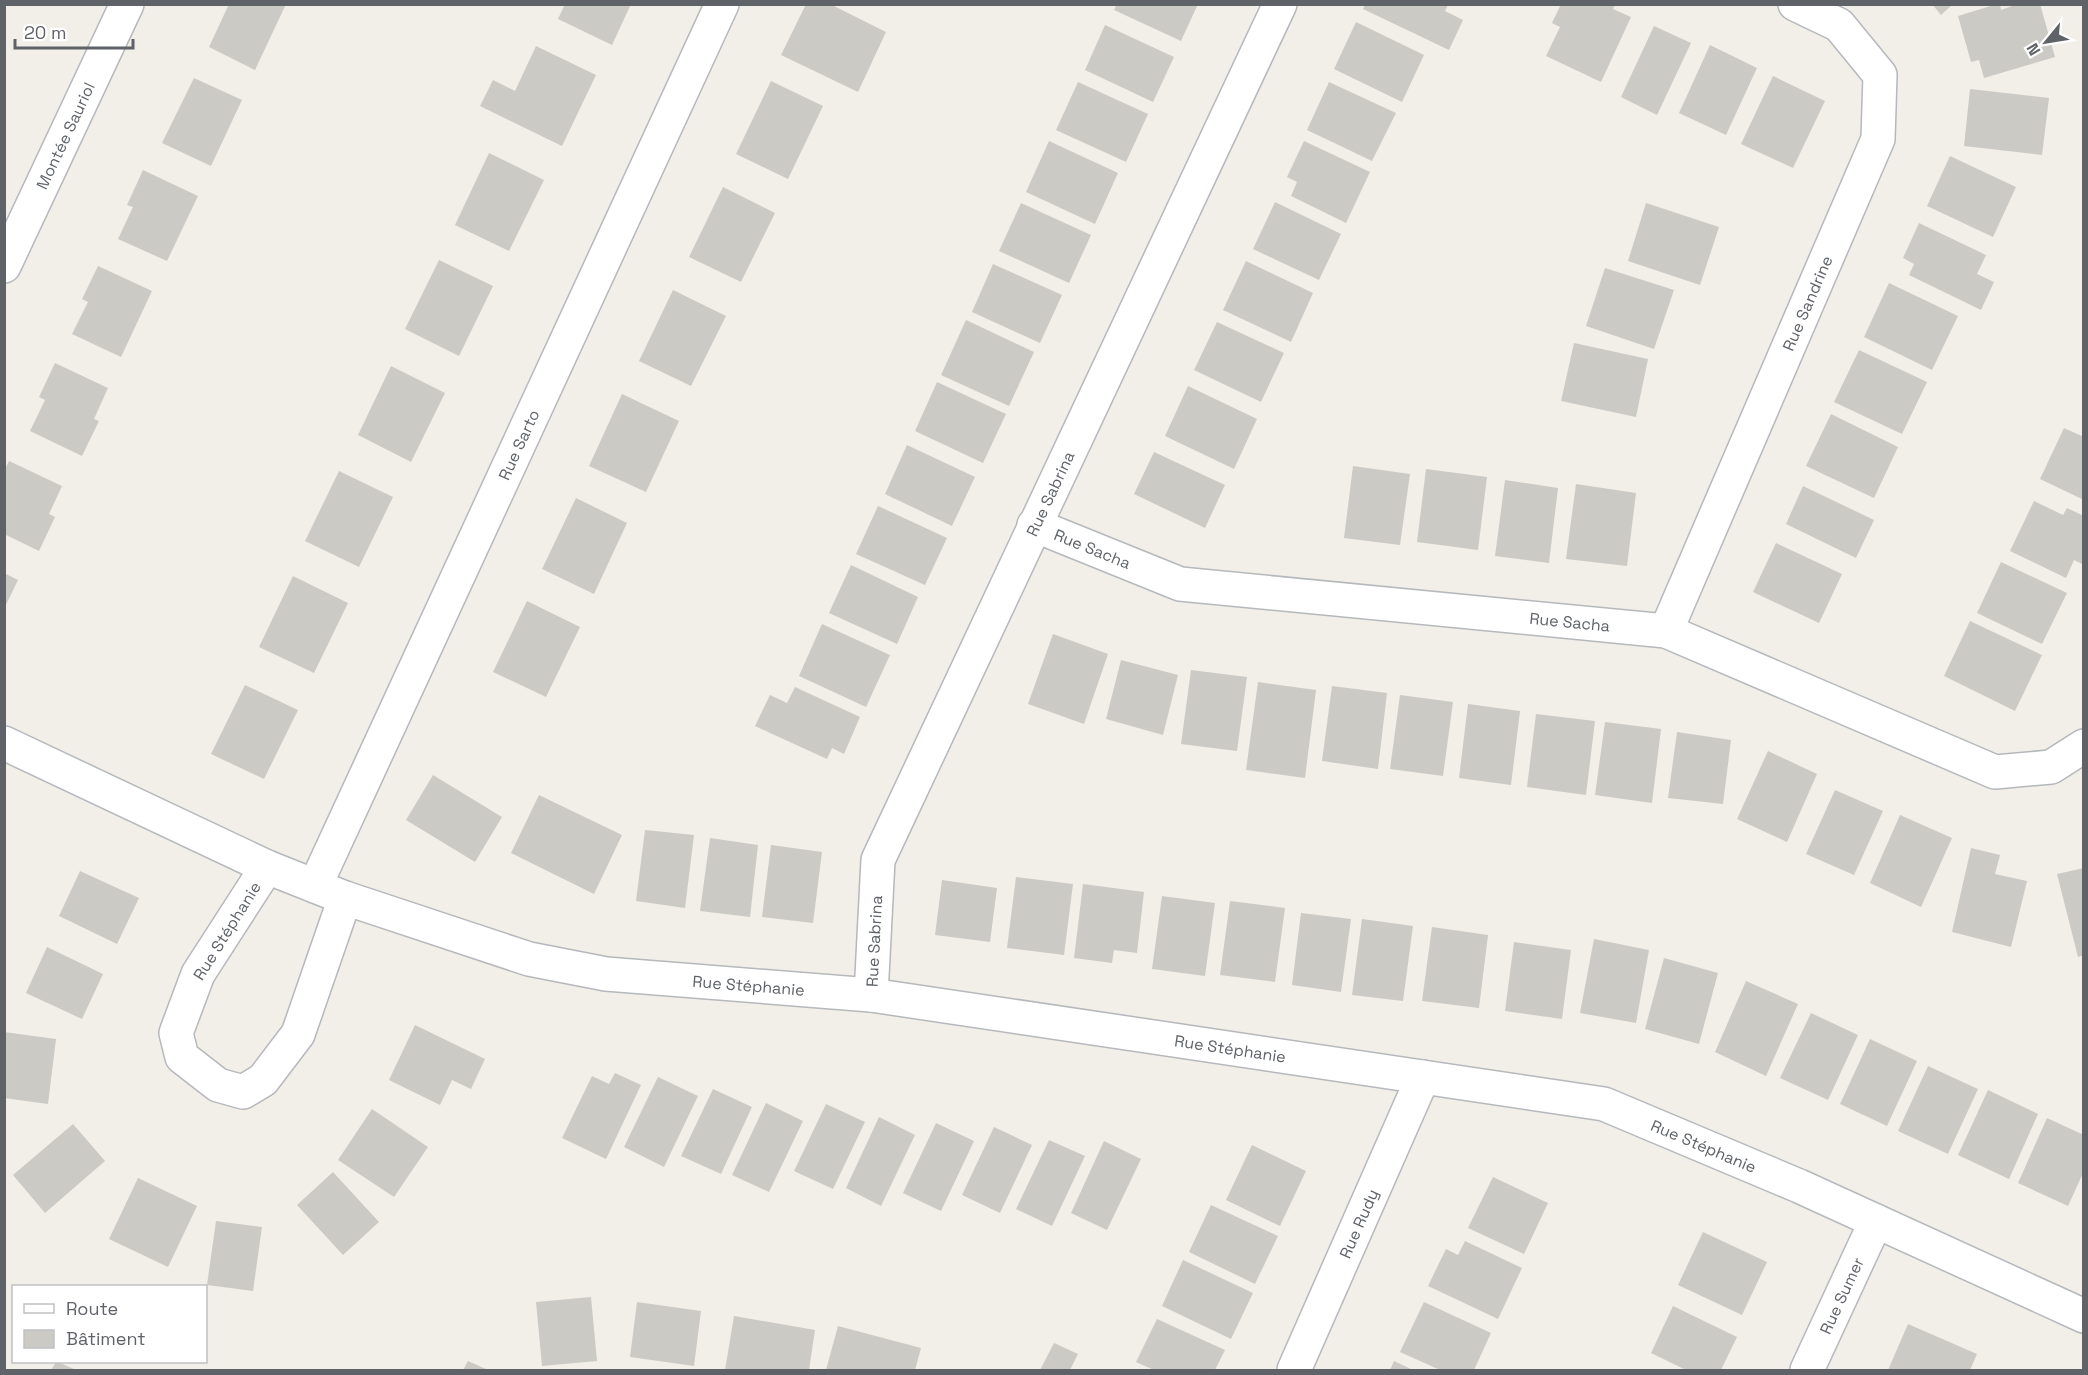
<svg xmlns="http://www.w3.org/2000/svg" width="2088" height="1375" font-family="'Space Grotesk',sans-serif">
	<rect width="100%" height="100%" fill="#f1efe8"/>
	<path fill="#cccac5" d="M229 4H286L255 70 209 47Z
		M565 4H631L612 45 558 19Z
		M806 4H830L886 32 858 92 781 55Z
		M1117 4H1198L1181 41 1114 10Z
		M1561 4H1615L1613 9 1631 17 1601 82 1546 56 1560 27 1552 23Z
		M1932 4H1953L1941 15Z
		M1997 4H2000L2001 10 2018 4H2040L2055 57 1984 78 1979 60 1971 62 1958 16Z
		M1365 5H1448L1445 11 1463 20 1449 50 1363 9Z
		M1356 22 1424 55 1402 102 1334 69Z
		M1105 25 1174 57 1153 102 1085 70Z
		M1654 26 1691 43 1657 115 1621 97Z
		M1710 45 1757 68 1726 135 1679 113Z
		M536 46 596 75 562 146 480 106 493 80 515 91Z
		M1773 76 1825 101 1793 168 1741 144Z
		M194 78 242 100 211 166 162 143Z
		M771 81 823 106 788 179 736 154Z
		M1078 82 1148 114 1126 162 1056 130Z
		M1329 82 1396 113 1372 161 1307 130Z
		M1970 89 2049 98 2042 155 1964 146Z
		M1049 141 1118 173 1095 224 1026 192Z
		M1304 141 1370 172 1346 223 1291 196 1297 182 1287 177Z
		M489 153 544 180 509 251 455 225Z
		M1950 156 2016 187 1993 237 1927 206Z
		M143 170 198 196 167 261 118 239 133 207 127 205Z
		M723 187 775 213 741 282 689 257Z
		M1275 202 1341 234 1319 280 1253 249Z
		M1021 203 1091 235 1069 283 999 251Z
		M1646 203 1719 227 1700 285 1628 261Z
		M1919 223 1986 255 1977 274 1994 282 1981 310 1909 275 1914 264 1903 258Z
		M439 260 493 286 459 356 405 329Z
		M1246 261 1313 293 1291 342 1223 310Z
		M993 264 1062 295 1040 343 972 312Z
		M98 266 152 291 121 357 72 334 88 302 82 299Z
		M1605 268 1674 290 1654 349 1586 326Z
		M1889 283 1958 316 1932 370 1864 337Z
		M673 290 726 316 691 386 639 361Z
		M966 320 1034 352 1009 406 941 375Z
		M1217 322 1284 353 1261 402 1194 370Z
		M1574 343 1648 359 1636 417 1561 401Z
		M1859 350 1927 382 1902 434 1834 402Z
		M55 363 108 388 94 419 99 421 82 456 30 431 45 400 39 397Z
		M391 366 445 393 411 462 358 435Z
		M937 382 1006 414 983 463 915 431Z
		M1188 386 1257 419 1234 469 1165 436Z
		M622 394 679 421 646 492 589 466Z
		M1831 414 1898 447 1874 498 1806 466Z
		M2064 428 2084 437V500L2040 479Z
		M907 445 975 477 952 526 885 494Z
		M1154 452 1225 485 1205 528 1134 494Z
		M9 461 62 486 49 514 55 517 39 551 4 534V471Z
		M1353 466 1410 474 1400 545 1344 538Z
		M1426 469 1487 477 1478 550 1417 542Z
		M339 471 393 497 359 567 305 541Z
		M1505 480 1558 488 1549 563 1495 556Z
		M1576 484 1636 493 1627 566 1566 559Z
		M1803 486 1874 520 1856 558 1786 524Z
		M576 498 627 523 594 594 542 569Z
		M2034 501 2063 515 2067 508 2084 516V565L2074 560 2066 578 2010 551Z
		M878 506 947 538 925 585 856 554Z
		M1776 543 1842 574 1819 623 1753 592Z
		M2001 562 2067 593 2042 644 1977 613Z
		M851 565 918 597 897 644 829 613Z
		M4 573 18 580 4 609Z
		M293 576 348 603 314 673 259 647Z
		M527 601 580 627 546 697 493 672Z
		M1970 621 2042 655 2015 711 1944 676Z
		M822 624 890 655 866 707 799 676Z
		M1053 634 1108 654 1084 724 1028 704Z
		M1121 660 1178 675 1163 735 1106 719Z
		M1191 670 1247 677 1237 751 1181 744Z
		M1258 682 1316 690 1305 778 1246 770Z
		M245 685 298 710 264 779 211 754Z
		M1332 686 1387 693 1378 769 1322 761Z
		M795 687 860 717 844 754 832 748 827 759 755 726 770 695 787 703Z
		M1400 695 1453 702 1443 776 1390 769Z
		M1468 704 1520 711 1511 785 1459 778Z
		M1536 714 1595 721 1586 795 1527 787Z
		M1605 722 1661 729 1652 803 1595 795Z
		M1677 732 1731 740 1723 804 1668 798Z
		M1768 751 1817 774 1787 842 1737 819Z
		M433 775 502 817 475 862 406 820Z
		M1835 790 1883 811 1854 875 1806 854Z
		M539 795 622 835 594 894 511 853Z
		M1900 815 1952 838 1921 907 1870 883Z
		M645 830 694 835 685 908 636 901Z
		M710 838 758 845 750 917 700 911Z
		M771 845 822 852 813 923 762 917Z
		M1971 848 2000 855 1995 874 2027 881 2011 947 1952 932Z
		M2084 868V955L2078 957 2057 874Z
		M80 871 139 898 117 944 59 916Z
		M1016 877 1073 884 1064 955 1007 948Z
		M942 880 997 888 990 942 935 935Z
		M1083 884 1144 892 1137 953 1114 950 1112 963 1074 958Z
		M1162 896 1215 903 1205 976 1152 969Z
		M1230 901 1285 908 1275 982 1220 975Z
		M1301 913 1351 919 1341 992 1292 985Z
		M1362 919 1413 926 1403 1001 1352 995Z
		M1432 927 1488 935 1479 1008 1422 1001Z
		M1594 939 1649 950 1636 1023 1580 1013Z
		M1514 942 1571 950 1562 1019 1505 1011Z
		M47 947 103 974 82 1019 26 993Z
		M1664 958 1718 973 1699 1044 1645 1029Z
		M1746 981 1798 1004 1766 1076 1715 1052Z
		M1811 1013 1858 1035 1828 1100 1780 1078Z
		M415 1025 485 1059 471 1089 452 1080 440 1105 389 1080Z
		M4 1032 56 1039 48 1104 4 1098Z
		M1870 1039 1917 1061 1887 1126 1840 1104Z
		M1928 1066 1978 1089 1948 1154 1898 1131Z
		M615 1073 641 1085 606 1159 562 1138 592 1076 609 1084Z
		M658 1077 698 1096 664 1167 624 1147Z
		M713 1089 752 1107 721 1174 681 1156Z
		M1988 1090 2038 1114 2009 1179 1958 1155Z
		M766 1103 803 1121 769 1192 732 1175Z
		M826 1104 865 1122 833 1189 794 1171Z
		M372 1109 428 1147 394 1197 338 1160Z
		M879 1117 915 1135 881 1206 846 1188Z
		M2047 1118 2084 1135V1171L2068 1206 2018 1183Z
		M936 1123 974 1141 941 1211 903 1193Z
		M73 1124 105 1161 45 1213 13 1175Z
		M994 1127 1032 1145 1000 1213 962 1195Z
		M1049 1140 1085 1156 1052 1226 1016 1209Z
		M1104 1141 1141 1159 1107 1230 1071 1213Z
		M1252 1145 1306 1171 1280 1226 1226 1200Z
		M333 1172 379 1222 343 1255 297 1205Z
		M1493 1177 1548 1203 1524 1254 1468 1228Z
		M138 1178 197 1206 168 1267 109 1239Z
		M1211 1205 1278 1236 1255 1284 1189 1252Z
		M216 1221 262 1227 253 1291 207 1285Z
		M1703 1232 1767 1262 1742 1315 1678 1285Z
		M1465 1241 1522 1268 1498 1319 1428 1286 1446 1249 1458 1255Z
		M1183 1260 1253 1293 1231 1339 1162 1306Z
		M591 1297 597 1361 542 1366 536 1302Z
		M637 1302 701 1311 694 1366 630 1357Z
		M1424 1302 1491 1333 1474 1370H1440L1400 1352Z
		M1673 1306 1737 1337 1721 1370H1686L1651 1353Z
		M734 1316 815 1330 809 1370H725Z
		M1157 1319 1225 1350 1215 1370H1154L1136 1362Z
		M1908 1324 1977 1354 1970 1370H1888Z
		M838 1326 921 1348 915 1370H826Z
		M1054 1343 1078 1354 1070 1370H1040Z
		M468 1361 488 1370H463Z
		M1394 1361 1413 1370H1390Z
		M56 1362H58L76 1370H51Z"/>
	<g fill="none" stroke-linecap="round" stroke-linejoin="round">
		<g stroke="#b5b8bc" stroke-width="36">
			<g id="street">
				<path id="s1" d="M4 266 127 4"/>
				<path id="s2" d="M1034 525 1180 584 1666 631 1995 772 2051 767 2084 746"/>
				<path id="s3" d="M1666 631 1878 139 1880 75 1839 25 1795 4"/>
				<path id="s4" d="M4 743 267 867 345 898 529 959 606 974 871 995 1604 1104 1799 1186 2084 1316"/>
				<path d="M267 867 198 974 176 1033 182 1057 218 1085 243 1092 263 1080 298 1034 345 898"/>
				<path id="s5" d="M315 886 722 4"/>
				<path id="s6" d="M871 995 878 860 1280 4"/>
				<path id="s7" d="M1294 1370 1423 1077"/>
				<path id="s8" d="M1807 1370 1876 1221"/>
			</g>
		</g>
		<use href="#street" stroke="#fff" stroke-width="33"/>
	</g>
	<g text-anchor="middle" dominant-baseline="central" stroke-width="4.5" stroke-linejoin="round" paint-order="stroke">
		<g font-size="16" fill="#5f6368" stroke="#fff">
			<text stroke="none"><textPath href="#s1" startOffset="144">Montée Sauriol</textPath></text>
			<text stroke="none"><textPath href="#s3" startOffset="357">Rue Sandrine</textPath></text>
			<text stroke="none"><textPath href="#s5" startOffset="486">Rue Sarto</textPath></text>
			<text stroke="none"><textPath href="#s6" startOffset="540">Rue Sabrina</textPath></text>
			<text stroke="none"><textPath href="#s2" startOffset="63">Rue Sacha</textPath></text>
			<text stroke="none"><textPath href="#s2" startOffset="549">Rue Sacha</textPath></text>
			<text transform="translate(227 931) rotate(-58)">Rue Stéphanie</text>
			<text stroke="none"><textPath href="#s6" startOffset="54">Rue Sabrina</textPath></text>
			<text stroke="none"><textPath href="#s4" startOffset="790">Rue Stéphanie</textPath></text>
			<text stroke="none"><textPath href="#s4" startOffset="1276">Rue Stéphanie</textPath></text>
			<text stroke="none"><textPath href="#s4" startOffset="1762">Rue Stéphanie</textPath></text>
			<text stroke="none"><textPath href="#s7" startOffset="160">Rue Rudy</textPath></text>
			<text stroke="none"><textPath href="#s8" startOffset="82">Rue Sumer</textPath></text>
		</g>
	</g>
	<rect width="2088" height="1375" fill="none" stroke="#5f6368" stroke-width="12"/>
	<rect x="12" y="1285" width="195" height="78" fill="#ffffff" stroke="#bfc1c3" stroke-width="1.5"/>
	<rect x="24" y="1304" width="30" height="9" fill="#ffffff" stroke="#bfc1c3" stroke-width="1.5"/>
	<text x="66" y="1315" font-size="18" fill="#5f6368">Route</text>
	<rect x="24" y="1330" width="30" height="18" fill="#cccac5" stroke="#bfc1c3" stroke-width="1.5"/>
	<text x="66" y="1345" font-size="18" fill="#5f6368">Bâtiment</text>
	<g transform="translate(2046 42) rotate(240)" stroke="#ffffff" stroke-width="4.5" paint-order="stroke">
	<path d="M0-4.5L10 22L0 15L-10 22Z" fill="#5f6368"/>
	<text y="-9" font-size="16" font-weight="bold" text-anchor="middle" fill="#5f6368">N</text>
	</g>
	<path d="M15 39v9h118v-9" fill="none" stroke="#5f6368" stroke-width="3"/>
	<text x="24" y="39" font-size="18" fill="#5f6368" stroke="#ffffff" stroke-width="4.5" paint-order="stroke">20 m</text>
</svg>
